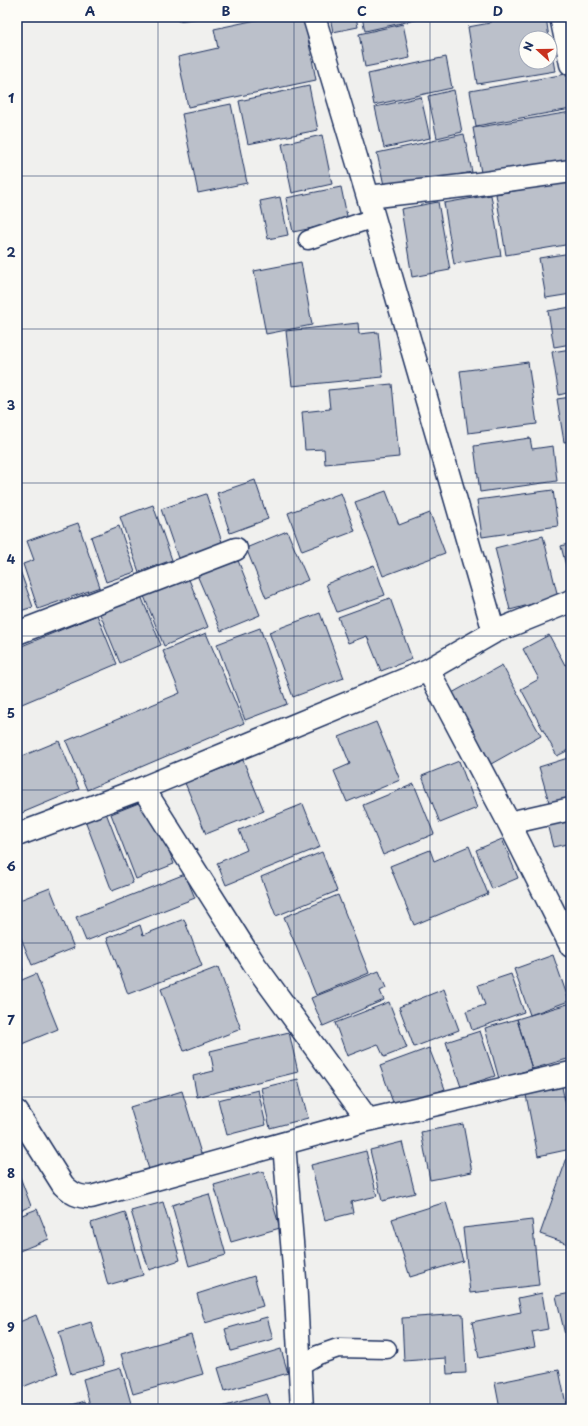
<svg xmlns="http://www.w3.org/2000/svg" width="588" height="1426" font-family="'Playpen Sans',sans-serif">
	<rect width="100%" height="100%" fill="#f0f0ee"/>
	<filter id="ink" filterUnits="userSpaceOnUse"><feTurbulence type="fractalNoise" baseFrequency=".025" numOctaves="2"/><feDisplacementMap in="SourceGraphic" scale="8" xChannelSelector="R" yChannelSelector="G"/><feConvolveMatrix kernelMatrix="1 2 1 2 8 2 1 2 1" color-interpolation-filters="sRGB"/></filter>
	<g filter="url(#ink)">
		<path fill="#bbc0ca" stroke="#1b2f5e" d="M178 17H208L178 21Z
			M270 17H304L316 80 188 107 178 57 218 48 214 29Z
			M330 17H356L358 27 333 32Z
			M362 17H429L365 31Z
			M489 17H546L549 38H526V62H550V43L555 71 477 84 468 27 490 23Z
			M403 24 410 58 365 67 359 34Z
			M446 57 452 88 374 105 368 74Z
			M566 74 571 109 476 126 470 91Z
			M309 86 318 130 248 144 239 101Z
			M454 90 462 132 437 138 428 96Z
			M421 97 430 138 384 148 375 107Z
			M231 104 247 183 198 193 182 114Z
			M571 112V163L482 178 473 128Z
			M464 134 472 172 385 190 377 153Z
			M322 135 332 184 292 193 282 144Z
			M571 181V244L506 255 496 194Z
			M341 187 348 221 293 232 286 198Z
			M491 195 501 256 454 264 444 203Z
			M280 197 288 235 268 239 260 201Z
			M438 202 450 270 412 277 401 209Z
			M571 253V294L546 298 539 258Z
			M301 262 312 325 266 334 254 271Z
			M571 307V344L554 347 548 311Z
			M358 323 359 334 378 332 383 377 292 386 286 331Z
			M571 349V392L559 395 552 352Z
			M528 362 537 424 468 433 460 371Z
			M392 384 399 457 325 464 324 449 305 450 302 412 330 409 328 390Z
			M571 397V441L564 442 557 399Z
			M530 438 532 449 553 446 557 481 480 492 474 446Z
			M255 480 268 519 230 533 217 493Z
			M553 490 558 526 482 537 477 500Z
			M386 491 399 525 430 513 445 553 383 576 355 502Z
			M341 493 355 531 302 551 288 513Z
			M206 494 224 548 180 564 161 509Z
			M153 505 172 560 139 572 120 517Z
			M78 523 100 587 38 609 23 564 34 560 27 541Z
			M119 526 135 572 106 582 91 537Z
			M287 531 308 580 266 598 246 548Z
			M543 536 558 597 510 610 495 548Z
			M571 543V586L561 546Z
			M237 558 260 615 221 631 197 575Z
			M17 562 33 607 17 612Z
			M374 565 385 595 337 612 326 584Z
			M188 577 208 627 164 646 144 596Z
			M141 596 161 645 120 663 100 614Z
			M390 598 412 659 381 671 367 636 348 643 338 617Z
			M320 613 344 678 293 697 269 632Z
			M97 615 117 664 17 706V648Z
			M260 628 287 704 245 720 217 644Z
			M206 633 244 723 87 790 66 741 180 693 163 651Z
			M549 635 565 665 570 663 571 664V749L557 756 521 689 539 679 523 649Z
			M502 665 541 736 491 764 452 693Z
			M376 722 400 780 347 802 334 771 350 764 339 737Z
			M59 741 79 789 17 815V749L20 757Z
			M571 757V803L551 809 539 767Z
			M243 760 264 811 206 834 185 783Z
			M459 761 477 808 440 823 422 776Z
			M414 784 434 834 383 855 363 805Z
			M149 799 174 864 136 879 111 814Z
			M303 804 320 847 226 885 217 863 247 850 239 830Z
			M103 805 133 883 112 891 82 812Z
			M571 815V860L567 844 553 847 546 820Z
			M502 839 518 878 492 889 476 850Z
			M469 846 488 894 414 925 390 866 430 850 434 861Z
			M322 852 337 891 276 916 261 877Z
			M185 874 195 898 86 941 76 917Z
			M50 888 74 948 32 965 17 928V901Z
			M338 895 369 973 316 995 284 917Z
			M184 919 202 966 128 994 107 938 140 925 143 935Z
			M17 951 23 971 17 973Z
			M553 955 569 1001 530 1015 514 969Z
			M218 967 241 1029 184 1051 161 989Z
			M379 971 386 988 380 991 384 1000 323 1026 311 998Z
			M36 974 58 1029 17 1046V982Z
			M511 974 524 1012 472 1030 466 1011 485 1005 478 985Z
			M444 989 459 1030 414 1047 399 1007Z
			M389 1002 407 1048 384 1057 378 1044 347 1056 335 1023Z
			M571 1003V1058L532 1069 517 1019Z
			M517 1019 532 1069 499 1079 485 1028Z
			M480 1031 495 1076 461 1087 446 1042Z
			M289 1032 298 1072 197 1097 193 1076 214 1071 210 1051Z
			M429 1048 445 1089 395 1108 380 1066Z
			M298 1079 308 1118 270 1128 261 1088Z
			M562 1087 571 1129V1149L538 1156 526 1095Z
			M258 1090 266 1125 227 1135 218 1100Z
			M182 1091 203 1160 151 1176 130 1107Z
			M571 1095V1122L565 1096Z
			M463 1124 472 1172 430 1180 421 1132Z
			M402 1142 415 1193 382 1201 370 1150Z
			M366 1151 377 1196 351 1202 353 1213 325 1220 311 1165Z
			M568 1155 571 1156V1245L540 1234Z
			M263 1171 280 1228 231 1242 214 1185Z
			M20 1177 31 1206 17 1212V1178Z
			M209 1194 226 1255 189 1266 172 1205Z
			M163 1202 180 1260 149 1270 131 1211Z
			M446 1202 463 1261 410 1277 392 1219Z
			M37 1209 49 1239 17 1252V1217Z
			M125 1212 143 1275 108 1285 91 1223Z
			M532 1220 539 1285 470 1293 463 1228Z
			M254 1276 263 1306 205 1323 197 1294Z
			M542 1293 548 1329 532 1332 535 1347 479 1358 472 1322 521 1312 518 1298Z
			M571 1293V1338L566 1339 556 1296Z
			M463 1314 466 1373 447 1374 446 1358 404 1361 402 1318Z
			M36 1315 58 1373 20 1388 17 1381V1323Z
			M267 1317 273 1339 231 1351 225 1329Z
			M91 1322 104 1365 71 1374 59 1332Z
			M191 1334 203 1374 133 1394 121 1354Z
			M281 1349 288 1373 225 1391 218 1368Z
			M121 1368 132 1407 127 1409H91L83 1379Z
			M559 1370 567 1409H500L495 1383Z
			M267 1394 272 1409H215Z
			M85 1401 87 1409H59Z"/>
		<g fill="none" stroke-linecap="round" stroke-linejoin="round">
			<g stroke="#1b2f5e" stroke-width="21">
				<path id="lane" d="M308 240 374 218
					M299 1366 318 1355 338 1348 387 1349"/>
			</g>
			<g stroke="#1b2f5e" stroke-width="25">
				<path id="street" d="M314 17 368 197 494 632
					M561 17 571 64
					M368 197 471 185 571 171
					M17 633 236 549
					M428 670 509 823 571 946
					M143 788 255 965 368 1120
					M509 823 571 809
					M17 835 143 788 428 670 494 632 571 601
					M17 1112 63 1185C72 1194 78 1197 91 1197L368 1120 571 1073
					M284 1144 295 1279 302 1409"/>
			</g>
			<use href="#lane" stroke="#fdfcf7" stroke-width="18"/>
			<use href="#street" stroke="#fdfcf7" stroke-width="22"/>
		</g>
	</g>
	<path fill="none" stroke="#1b2f5e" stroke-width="1" stroke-opacity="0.55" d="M158 17V1409M294 17V1409M430 17V1409M17 176H571M17 329H571M17 483H571M17 636H571M17 790H571M17 943H571M17 1097H571M17 1250H571"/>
	<rect width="588" height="1426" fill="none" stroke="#fdfcf7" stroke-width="44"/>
	<g transform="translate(538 50) rotate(291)"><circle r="19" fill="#fdfcf7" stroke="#a3aaba"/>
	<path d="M0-3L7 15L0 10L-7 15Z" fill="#c8321e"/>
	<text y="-6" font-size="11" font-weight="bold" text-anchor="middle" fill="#1b2f5e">N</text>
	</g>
	<rect x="22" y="22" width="544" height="1382" fill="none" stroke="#1b2f5e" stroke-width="1.5"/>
	<g font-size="13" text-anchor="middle" font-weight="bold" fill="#1b2f5e">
		<text x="90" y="16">A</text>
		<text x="226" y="16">B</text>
		<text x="362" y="16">C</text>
		<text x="498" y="16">D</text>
		<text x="11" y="103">1</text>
		<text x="11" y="257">2</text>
		<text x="11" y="410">3</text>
		<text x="11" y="564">4</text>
		<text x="11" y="718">5</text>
		<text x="11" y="871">6</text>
		<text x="11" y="1025">7</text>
		<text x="11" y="1178">8</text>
		<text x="11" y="1332">9</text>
	</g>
</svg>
